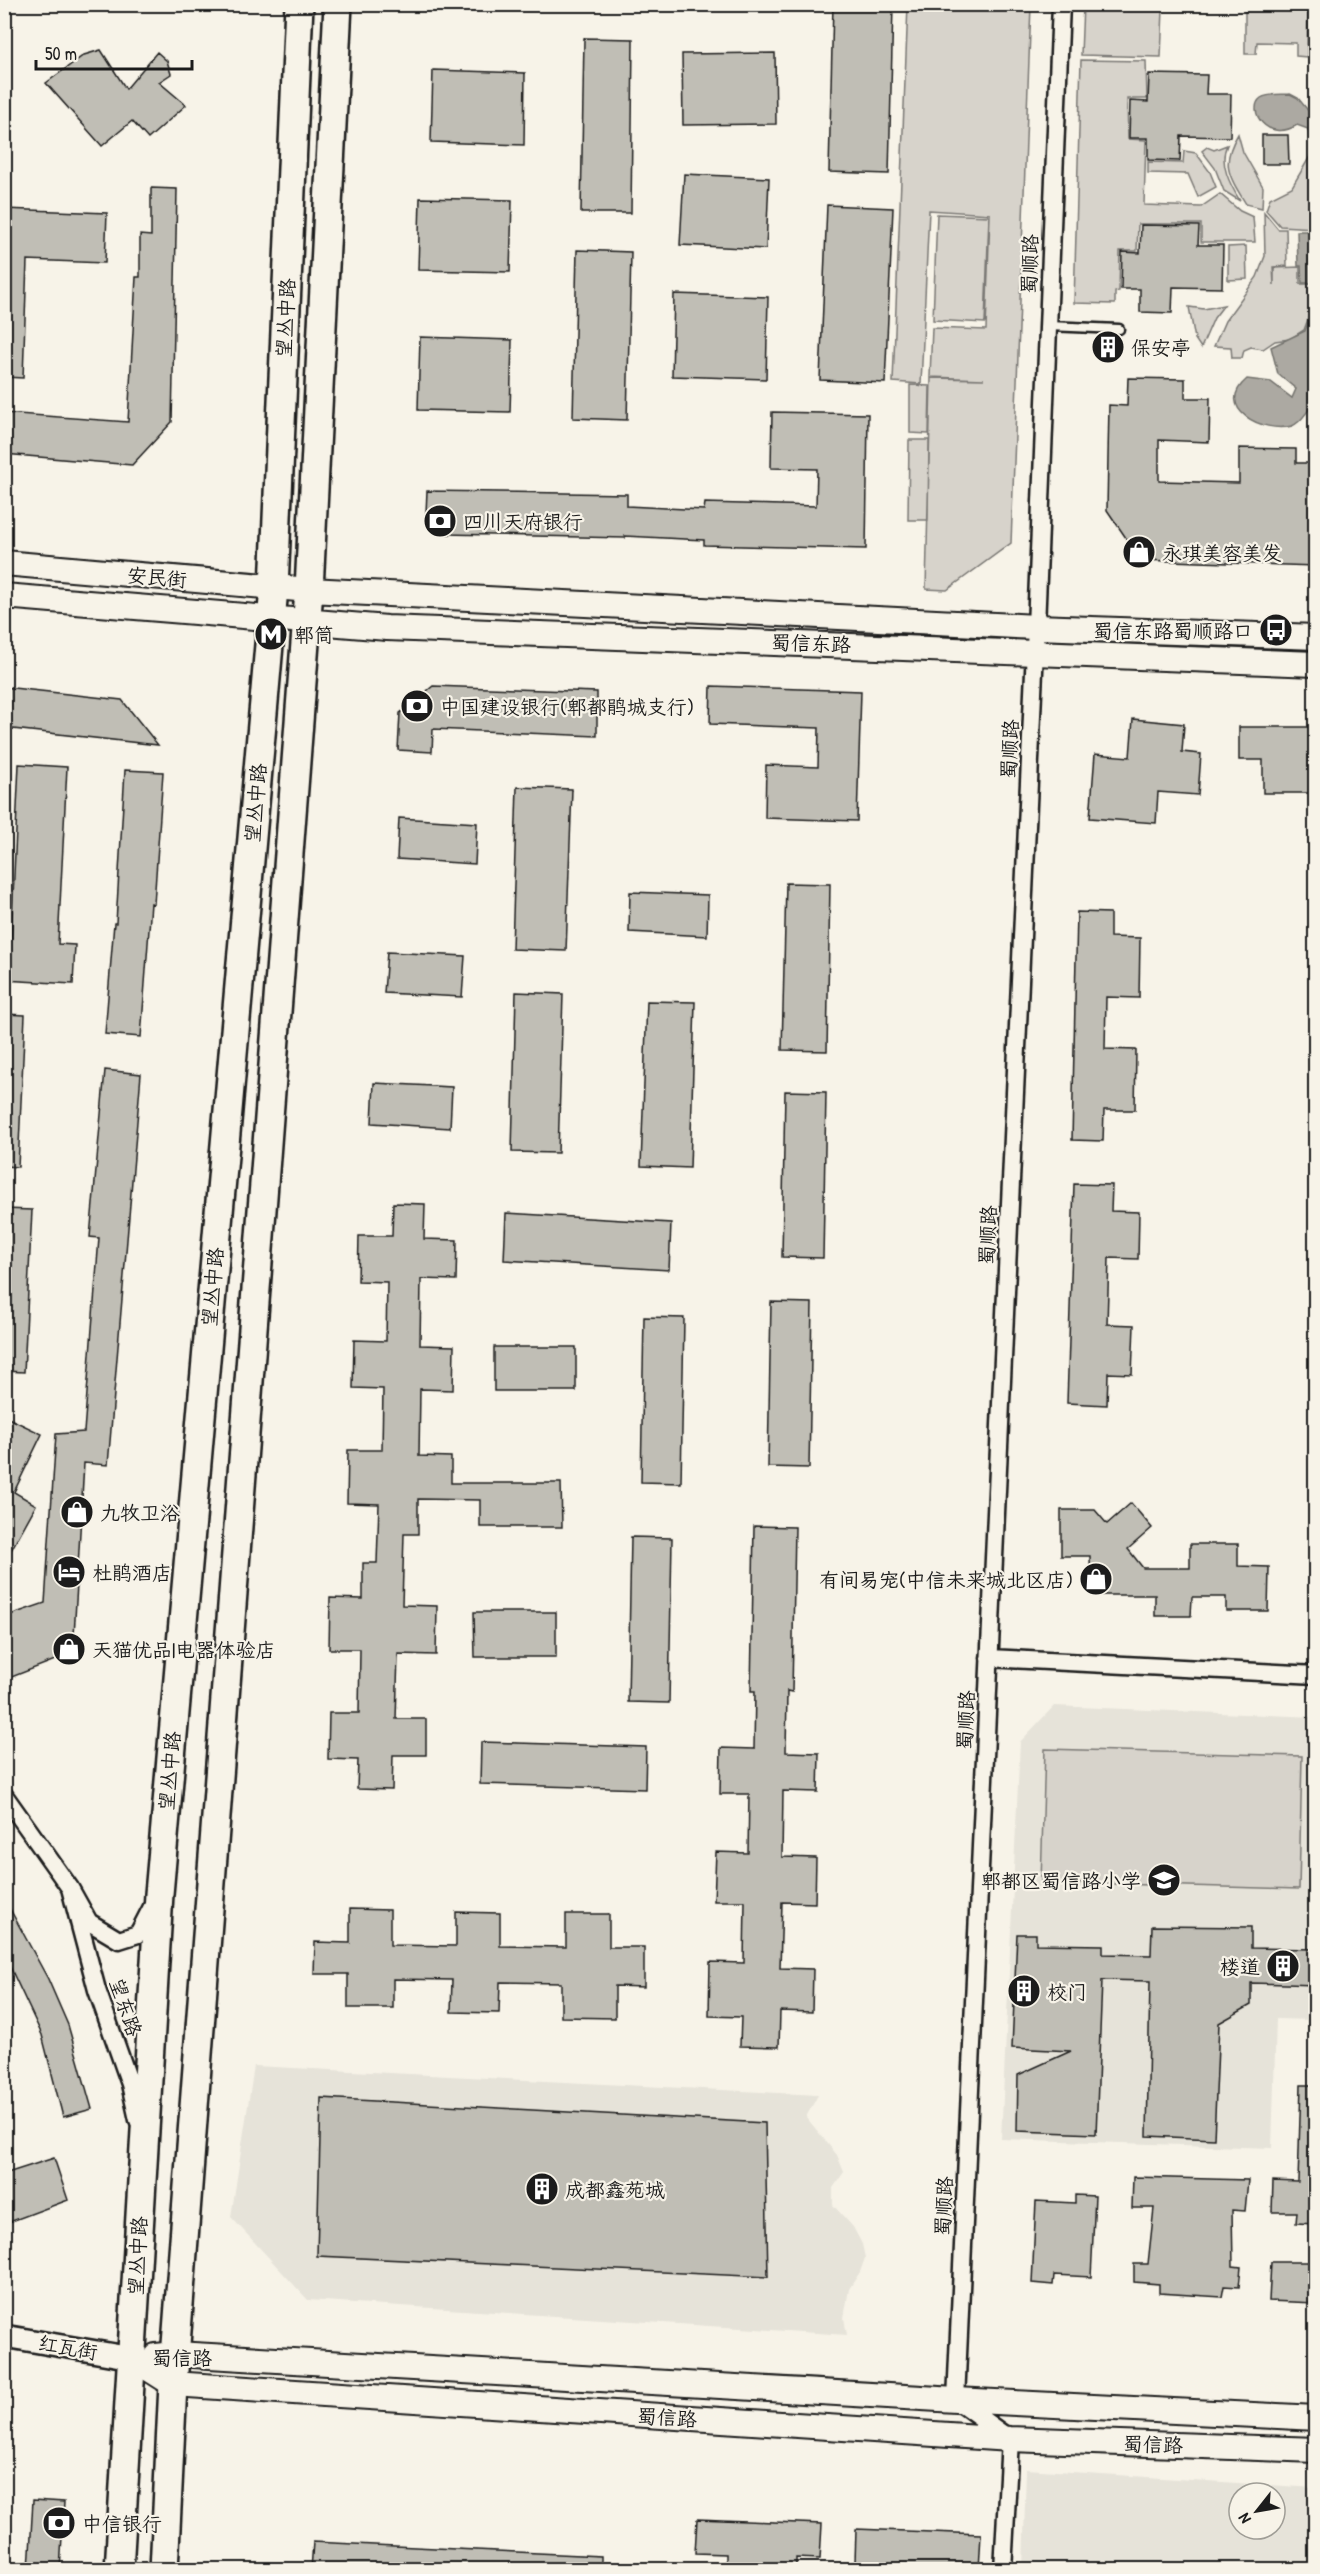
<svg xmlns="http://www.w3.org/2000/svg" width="1320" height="2574" font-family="'Patrick Hand','LXGW WenKai TC',sans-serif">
	<rect width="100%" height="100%" fill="#f7f3e8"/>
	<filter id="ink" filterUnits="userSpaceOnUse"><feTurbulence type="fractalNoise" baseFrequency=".0167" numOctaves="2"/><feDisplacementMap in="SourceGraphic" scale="12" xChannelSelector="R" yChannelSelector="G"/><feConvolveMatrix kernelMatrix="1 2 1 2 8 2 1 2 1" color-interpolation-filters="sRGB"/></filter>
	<g filter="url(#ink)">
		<path fill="#e6e3d9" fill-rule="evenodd" d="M1054 1706 1315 1717V2020L1276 2019 1272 2148 1001 2139 1020 1742Z
			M254 2066 818 2095 806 2117 837 2155 844 2172 833 2188V2205L853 2227 862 2244 865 2258 860 2272 849 2289 844 2318 847 2335 308 2300 231 2217Z
			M1026 2469 1315 2488V2569H1023ZM1239 2493H1275V2529H1239Z"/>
		<path fill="#d7d3cb" stroke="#7a7874" stroke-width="1.5" d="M908 5H1031L1011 543 947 590 926 589 931 378 984 379 930 377 932 328 986 330 990 214 929 210 921 384 893 382Z
			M1083 5H1145V9H1163L1161 57 1081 55Z
			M1245 5H1308L1307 57 1296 56V43L1257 42 1256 54H1245Z
			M1081 60 1146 61 1147 99H1127L1128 139 1146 140 1144 205 1201 207 1220 194 1240 211 1253 217 1255 242H1201V224H1138L1137 251H1120L1119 291 1115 292V304L1074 303Z
			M1238 134 1243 152 1263 187 1262 208 1246 204C1229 176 1220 164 1238 134Z
			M1227 145C1218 163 1231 186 1240 201L1224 191 1215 168 1202 151 1207 147 1214 150Z
			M1184 151 1196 153 1210 172 1216 187 1198 197 1188 174 1148 173V162L1183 163Z
			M1312 153 1316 167 1315 228 1280 226 1266 210 1270 198 1292 187Z
			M1264 212 1278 229H1286L1287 266 1273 267 1274 285V268L1300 267V284H1314L1315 300 1304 330 1290 339 1275 341 1263 349 1251 347 1244 350 1242 358H1232L1231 347 1214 346 1225 321 1257 277 1265 256Z
			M937 214 989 216 985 323 933 320Z
			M1246 246 1247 279 1228 280V247Z
			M1224 305 1214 318 1201 348 1195 339 1189 307 1204 309Z
			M910 385 930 386 929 434 910 433Z
			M909 440H929L928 520H908Z
			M1045 1749 1302 1756 1299 1889 1041 1882Z"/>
		<path fill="#aca9a2" stroke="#72716c" stroke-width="1.5" d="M1290 94 1298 98 1315 119V162L1308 129 1297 125C1267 144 1246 109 1261 98 1268 93 1282 95 1290 94Z
			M1297 231H1315V283H1302L1301 266H1298Z
			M1315 314V404C1306 410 1303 422 1292 426 1263 434 1213 408 1247 379L1271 382 1292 398 1296 389 1278 374 1271 347 1305 331 1310 317Z"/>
		<path fill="#c0beb5" stroke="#1c1c1c" stroke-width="1.5" d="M833 4H893L889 174 829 172Z
			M584 38 633 39 631 213H581Z
			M101 50 126 89 157 52 167 61 171 74 159 82 186 105 148 139 132 121 102 146 46 83 84 55Z
			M775 53 776 124 683 125 682 54Z
			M433 70 525 73 524 145 431 142Z
			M1149 74 1207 75 1206 94H1231L1230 137 1181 136 1180 161 1148 160V138H1129L1130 101 1148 102Z
			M1262 135H1288L1289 164H1262Z
			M684 174 769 178 766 249 680 245Z
			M151 188 177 189 172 422 132 465 4 454V413L128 422 136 277H140V235L151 236Z
			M420 198 512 200 510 272 418 270Z
			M827 205 893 208 885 383 820 380Z
			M4 209 107 213 105 263 27 260 23 378 4 377Z
			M1141 225 1199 226 1198 245H1223L1222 288 1173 287 1172 313 1140 312V289H1121L1122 252 1140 253Z
			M577 250 631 252 627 420 573 418Z
			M674 294 768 297 766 379 672 376Z
			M420 337 512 340 510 412 418 410Z
			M1128 378 1185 379V398H1210L1209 442 1159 440V481L1239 483V448L1296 449V463H1314L1316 566 1141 560 1107 510 1109 405 1127 406Z
			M772 412 868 414 866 549 704 545V540L625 536V538L446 534 426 513 427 491 627 494V506L704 510 705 503 816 506 817 469 771 468Z
			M433 686 597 692V736L433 729 432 752 398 750 400 713Z
			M711 686 861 691 857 821 765 818 766 765 818 767 819 728 710 724Z
			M4 687 122 700 158 745 4 728Z
			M1133 719 1184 724 1182 752 1201 754 1198 795 1158 792 1156 823 1090 818 1095 754 1130 757Z
			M1239 727H1316V793H1263V760H1239Z
			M19 764 67 767 58 944 75 945 73 984 4 980V941H11Z
			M125 770 163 772 154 904 151 903 141 1037 105 1034 114 923H116Z
			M517 787 572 789 566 951 512 949Z
			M399 818 477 823 475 864 397 859Z
			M786 883 830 884 827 1051 782 1050Z
			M630 892 708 895 707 936 629 932Z
			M1077 912 1110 913V937L1140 938 1139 998 1106 997 1105 1049 1136 1050 1135 1110H1104L1103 1141 1072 1140Z
			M387 952 465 956 462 997 384 993Z
			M516 992 563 994 558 1153 512 1152Z
			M647 1001 695 1002 690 1168 641 1166Z
			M4 1014 25 1015 18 1167 4 1166Z
			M105 1070 141 1074 108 1465 84 1463 73 1653 4 1680V1617L45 1603 56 1434 84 1432 99 1238 90 1237Z
			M374 1083 452 1087 450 1128 372 1123Z
			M785 1091 826 1092 823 1258 782 1257Z
			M1074 1184 1112 1185 1111 1211 1139 1212 1138 1259 1109 1258 1107 1324 1134 1325 1132 1374 1108 1373 1107 1405 1067 1403Z
			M393 1203 425 1204 424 1239 457 1240 456 1280 421 1279 420 1345 454 1346 453 1390 420 1389 419 1456 451 1457V1483H561L562 1527H480V1500L418 1499V1534H404L402 1605 437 1606 436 1655 398 1654 396 1719H426V1755H393L392 1790 357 1789 358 1760 328 1759 329 1713H359L360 1649H329L330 1598 363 1599V1563H377L379 1504 347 1503 348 1450H382L383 1389 353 1388 354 1340 386 1341 387 1282 358 1281 359 1236H392Z
			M4 1209 32 1210 24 1372 4 1371Z
			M506 1213 671 1223 669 1270 504 1260Z
			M771 1302 812 1303 809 1468 768 1467Z
			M644 1317 684 1318 681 1483 641 1482Z
			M494 1347H576V1391H494Z
			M4 1416 42 1434 14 1492 36 1505 4 1563Z
			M1131 1503 1152 1528 1128 1549 1143 1568H1190V1544H1238V1566L1269 1567 1268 1611H1226V1597H1192L1191 1616H1155V1595H1091L1090 1556H1061V1510H1095L1107 1524Z
			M754 1526 795 1527 792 1692 787 1691 786 1752 819 1753 818 1792 783 1791 782 1857 816 1858 815 1903 782 1902 780 1968 813 1969 812 2012 780 2011 779 2047 740 2046 741 2017 709 2016 710 1962 744 1963 745 1901H714L716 1852 748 1853 749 1794H720L721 1748 754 1749 755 1691H751Z
			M631 1537 672 1538 669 1703 628 1702Z
			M474 1612H556V1657H475Z
			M481 1742 646 1747 645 1789 480 1784Z
			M4 1898 48 1979 68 2025 92 2109 63 2117 42 2035 4 1954Z
			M350 1909 390 1910V1945L456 1946V1912L500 1913V1946L566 1947V1914H609V1947H644V1987L615 1986V2018L561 2017V1983L500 1982 499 2013 451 2012 452 1980 393 1979V2008H348V1974H314L315 1942 350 1943Z
			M1152 1926 1251 1927V1948L1316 1949V1985L1251 1983V2005L1219 2023 1214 2139 1147 2136 1150 1981 1102 1980 1096 2134 1017 2131 1018 2075 1071 2051 1012 2048 1017 1934H1036V1944L1103 1945V1954L1151 1955Z
			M1301 2085H1316V2224L1296 2223 1297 2212H1272L1273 2181 1298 2182Z
			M321 2098 765 2123 768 2277 317 2256Z
			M54 2158 68 2200 4 2224V2174Z
			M1133 2177 1248 2180 1245 2211 1232 2210 1233 2266 1241 2267 1239 2287 1224 2286 1222 2297 1159 2293V2284L1134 2282V2264H1148L1154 2208H1132Z
			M1075 2195 1095 2196 1091 2277 1054 2275 1053 2285 1032 2283 1036 2201 1075 2203Z
			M1271 2262H1316V2303L1269 2301Z
			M33 2500 64 2502 60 2570H29Z
			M697 2519 822 2524 820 2559 796 2558V2570H726V2554L695 2553Z
			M856 2529 981 2534 979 2569 885 2570V2564L855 2563Z
			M313 2542 601 2556V2570H311Z"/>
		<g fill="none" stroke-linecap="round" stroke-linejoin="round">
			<g stroke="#1c1c1c" stroke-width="13">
				<path id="service" d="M1048 326 1119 329"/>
			</g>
			<g stroke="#1c1c1c" stroke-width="21">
				<path id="minor" d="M989 1658 1316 1675
					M4 1795 70 1888 89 1922 119 1940 138 1934 154 1903
					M70 1888 97 1990 130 2084 138 2120
					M1003 2570 1010 2439 956 2400 1036 627 1061 4"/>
			</g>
			<g stroke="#1c1c1c" stroke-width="26">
				<path id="tertiary" d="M4 2336 132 2358"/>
			</g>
			<g stroke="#1c1c1c" stroke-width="28">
				<path id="secondary" d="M4 563 309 590 1036 627 1316 637
					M4 596 387 628 1316 664
					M156 2356 176 2354 956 2400 1316 2418
					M132 2358 173 2384 1010 2439 1316 2450"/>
			</g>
			<g stroke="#1c1c1c" stroke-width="32">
				<path id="primary" d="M119 2570 159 1894 274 588 299 4
					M164 2570 173 2384 309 590 338 4"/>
			</g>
			<use href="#service" stroke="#f7f3e8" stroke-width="8"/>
			<use href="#minor" stroke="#f7f3e8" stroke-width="16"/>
			<use href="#tertiary" stroke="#f7f3e8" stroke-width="21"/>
			<use href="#secondary" stroke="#f7f3e8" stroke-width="24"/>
			<use href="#primary" stroke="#f7f3e8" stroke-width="27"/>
		</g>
	</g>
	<defs>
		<g id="building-disc" transform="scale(1.725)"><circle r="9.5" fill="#1c1c1c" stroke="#f7f3e8"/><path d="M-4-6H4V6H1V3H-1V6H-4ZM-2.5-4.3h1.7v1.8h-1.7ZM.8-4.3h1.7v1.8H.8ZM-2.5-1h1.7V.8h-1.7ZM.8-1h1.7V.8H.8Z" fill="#fff"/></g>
		<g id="bank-disc" transform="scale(1.725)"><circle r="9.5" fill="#1c1c1c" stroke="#f7f3e8"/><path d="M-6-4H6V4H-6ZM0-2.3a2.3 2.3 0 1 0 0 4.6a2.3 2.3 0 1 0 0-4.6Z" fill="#fff"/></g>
		<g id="shop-disc" transform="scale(1.725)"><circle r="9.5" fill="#1c1c1c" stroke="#f7f3e8"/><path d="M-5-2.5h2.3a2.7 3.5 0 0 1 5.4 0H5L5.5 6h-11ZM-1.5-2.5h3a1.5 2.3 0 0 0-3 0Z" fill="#fff"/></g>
		<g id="bus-disc" transform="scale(1.725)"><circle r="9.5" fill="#1c1c1c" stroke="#f7f3e8"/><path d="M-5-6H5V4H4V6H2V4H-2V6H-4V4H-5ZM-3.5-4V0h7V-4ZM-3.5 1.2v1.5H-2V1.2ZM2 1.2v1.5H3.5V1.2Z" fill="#fff"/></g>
		<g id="metro-disc" transform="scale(1.725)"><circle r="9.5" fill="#1c1c1c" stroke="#f7f3e8"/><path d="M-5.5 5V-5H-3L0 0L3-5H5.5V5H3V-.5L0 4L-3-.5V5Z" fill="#fff"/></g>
		<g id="hotel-disc" transform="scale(1.725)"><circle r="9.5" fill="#1c1c1c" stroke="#f7f3e8"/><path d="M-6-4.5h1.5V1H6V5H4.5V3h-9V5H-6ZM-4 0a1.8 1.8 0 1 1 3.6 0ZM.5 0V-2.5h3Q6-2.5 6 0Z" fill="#fff"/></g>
		<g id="school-disc" transform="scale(1.725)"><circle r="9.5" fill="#1c1c1c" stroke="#f7f3e8"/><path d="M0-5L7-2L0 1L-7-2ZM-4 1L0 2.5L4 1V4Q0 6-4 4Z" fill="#fff"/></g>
	</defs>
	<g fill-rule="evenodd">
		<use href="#building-disc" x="1108" y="347"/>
		<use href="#bank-disc" x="440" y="521"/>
		<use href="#shop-disc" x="1139" y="552"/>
		<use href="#bus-disc" x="1276" y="630"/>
		<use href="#metro-disc" x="271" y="634"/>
		<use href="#bank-disc" x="417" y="706"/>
		<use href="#shop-disc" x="77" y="1512"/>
		<use href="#hotel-disc" x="69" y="1572"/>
		<use href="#shop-disc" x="1096" y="1579"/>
		<use href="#shop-disc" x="69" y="1649"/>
		<use href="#school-disc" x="1164" y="1880"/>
		<use href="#building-disc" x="1283" y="1966"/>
		<use href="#building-disc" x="1024" y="1991"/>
		<use href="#building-disc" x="542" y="2189"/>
		<use href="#bank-disc" x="59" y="2523"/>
	</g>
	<g text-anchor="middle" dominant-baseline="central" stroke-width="4.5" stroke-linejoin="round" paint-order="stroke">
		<g font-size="20" fill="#1c1c1c" stroke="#f7f3e8">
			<text transform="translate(1029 264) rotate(-88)">蜀顺路</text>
			<text transform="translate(285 318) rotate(-87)">望丛中路</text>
			<text transform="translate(157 577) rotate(5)">安民街</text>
			<text transform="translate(811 643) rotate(2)">蜀信东路</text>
			<text transform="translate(1009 749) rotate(-87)">蜀顺路</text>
			<text transform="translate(255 803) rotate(-85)">望丛中路</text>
			<text transform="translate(987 1235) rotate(-87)">蜀顺路</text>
			<text transform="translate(212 1287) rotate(-85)">望丛中路</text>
			<text transform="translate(965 1720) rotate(-87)">蜀顺路</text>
			<text transform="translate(169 1771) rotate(-85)">望丛中路</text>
			<text transform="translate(126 2007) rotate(71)">望东路</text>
			<text transform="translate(943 2206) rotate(-87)">蜀顺路</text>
			<text transform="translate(137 2256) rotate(-87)">望丛中路</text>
			<text transform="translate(68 2347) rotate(10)">红瓦街</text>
			<text x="182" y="2357">蜀信路</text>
			<text transform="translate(667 2417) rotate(4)">蜀信路</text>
			<text transform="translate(1153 2444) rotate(2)">蜀信路</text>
		</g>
		<g font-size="20" fill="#1c1c1c" stroke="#f7f3e8" text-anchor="start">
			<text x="1131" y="347">保安亭</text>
			<text x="463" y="521">四川天府银行</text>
			<text x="1162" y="552">永琪美容美发</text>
			<text x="1253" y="630" text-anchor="end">蜀信东路蜀顺路口</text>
			<text x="294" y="634">郫筒</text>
			<text x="440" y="706">中国建设银行(郫都鹃城支行)</text>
			<text x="100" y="1512">九牧卫浴</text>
			<text x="92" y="1572">杜鹃酒店</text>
			<text x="1073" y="1579" text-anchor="end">有间易宠(中信未来城北区店)</text>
			<text x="92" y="1649">天猫优品|电器体验店</text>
			<text x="1141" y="1880" text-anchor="end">郫都区蜀信路小学</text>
			<text x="1260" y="1966" text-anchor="end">楼道</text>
			<text x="1047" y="1991">校门</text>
			<text x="565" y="2189">成都鑫苑城</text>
			<text x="82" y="2523">中信银行</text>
		</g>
	</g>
	<rect width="1320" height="2574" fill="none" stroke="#f7f3e8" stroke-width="24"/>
	<rect x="12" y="12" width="1296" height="2550" fill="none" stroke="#1c1c1c" stroke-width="2" filter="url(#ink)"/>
	<g transform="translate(1257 2511) rotate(239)"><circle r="28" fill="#f7f3e8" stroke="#9f9d96" stroke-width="1.5"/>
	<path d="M0-4.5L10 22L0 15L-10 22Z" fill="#1c1c1c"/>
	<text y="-9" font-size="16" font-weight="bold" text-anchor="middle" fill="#1c1c1c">N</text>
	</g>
	<path d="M36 60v9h156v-9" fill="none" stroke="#1c1c1c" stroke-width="3"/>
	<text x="45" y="60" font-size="18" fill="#1c1c1c" stroke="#f7f3e8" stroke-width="4.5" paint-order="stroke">50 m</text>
</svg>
